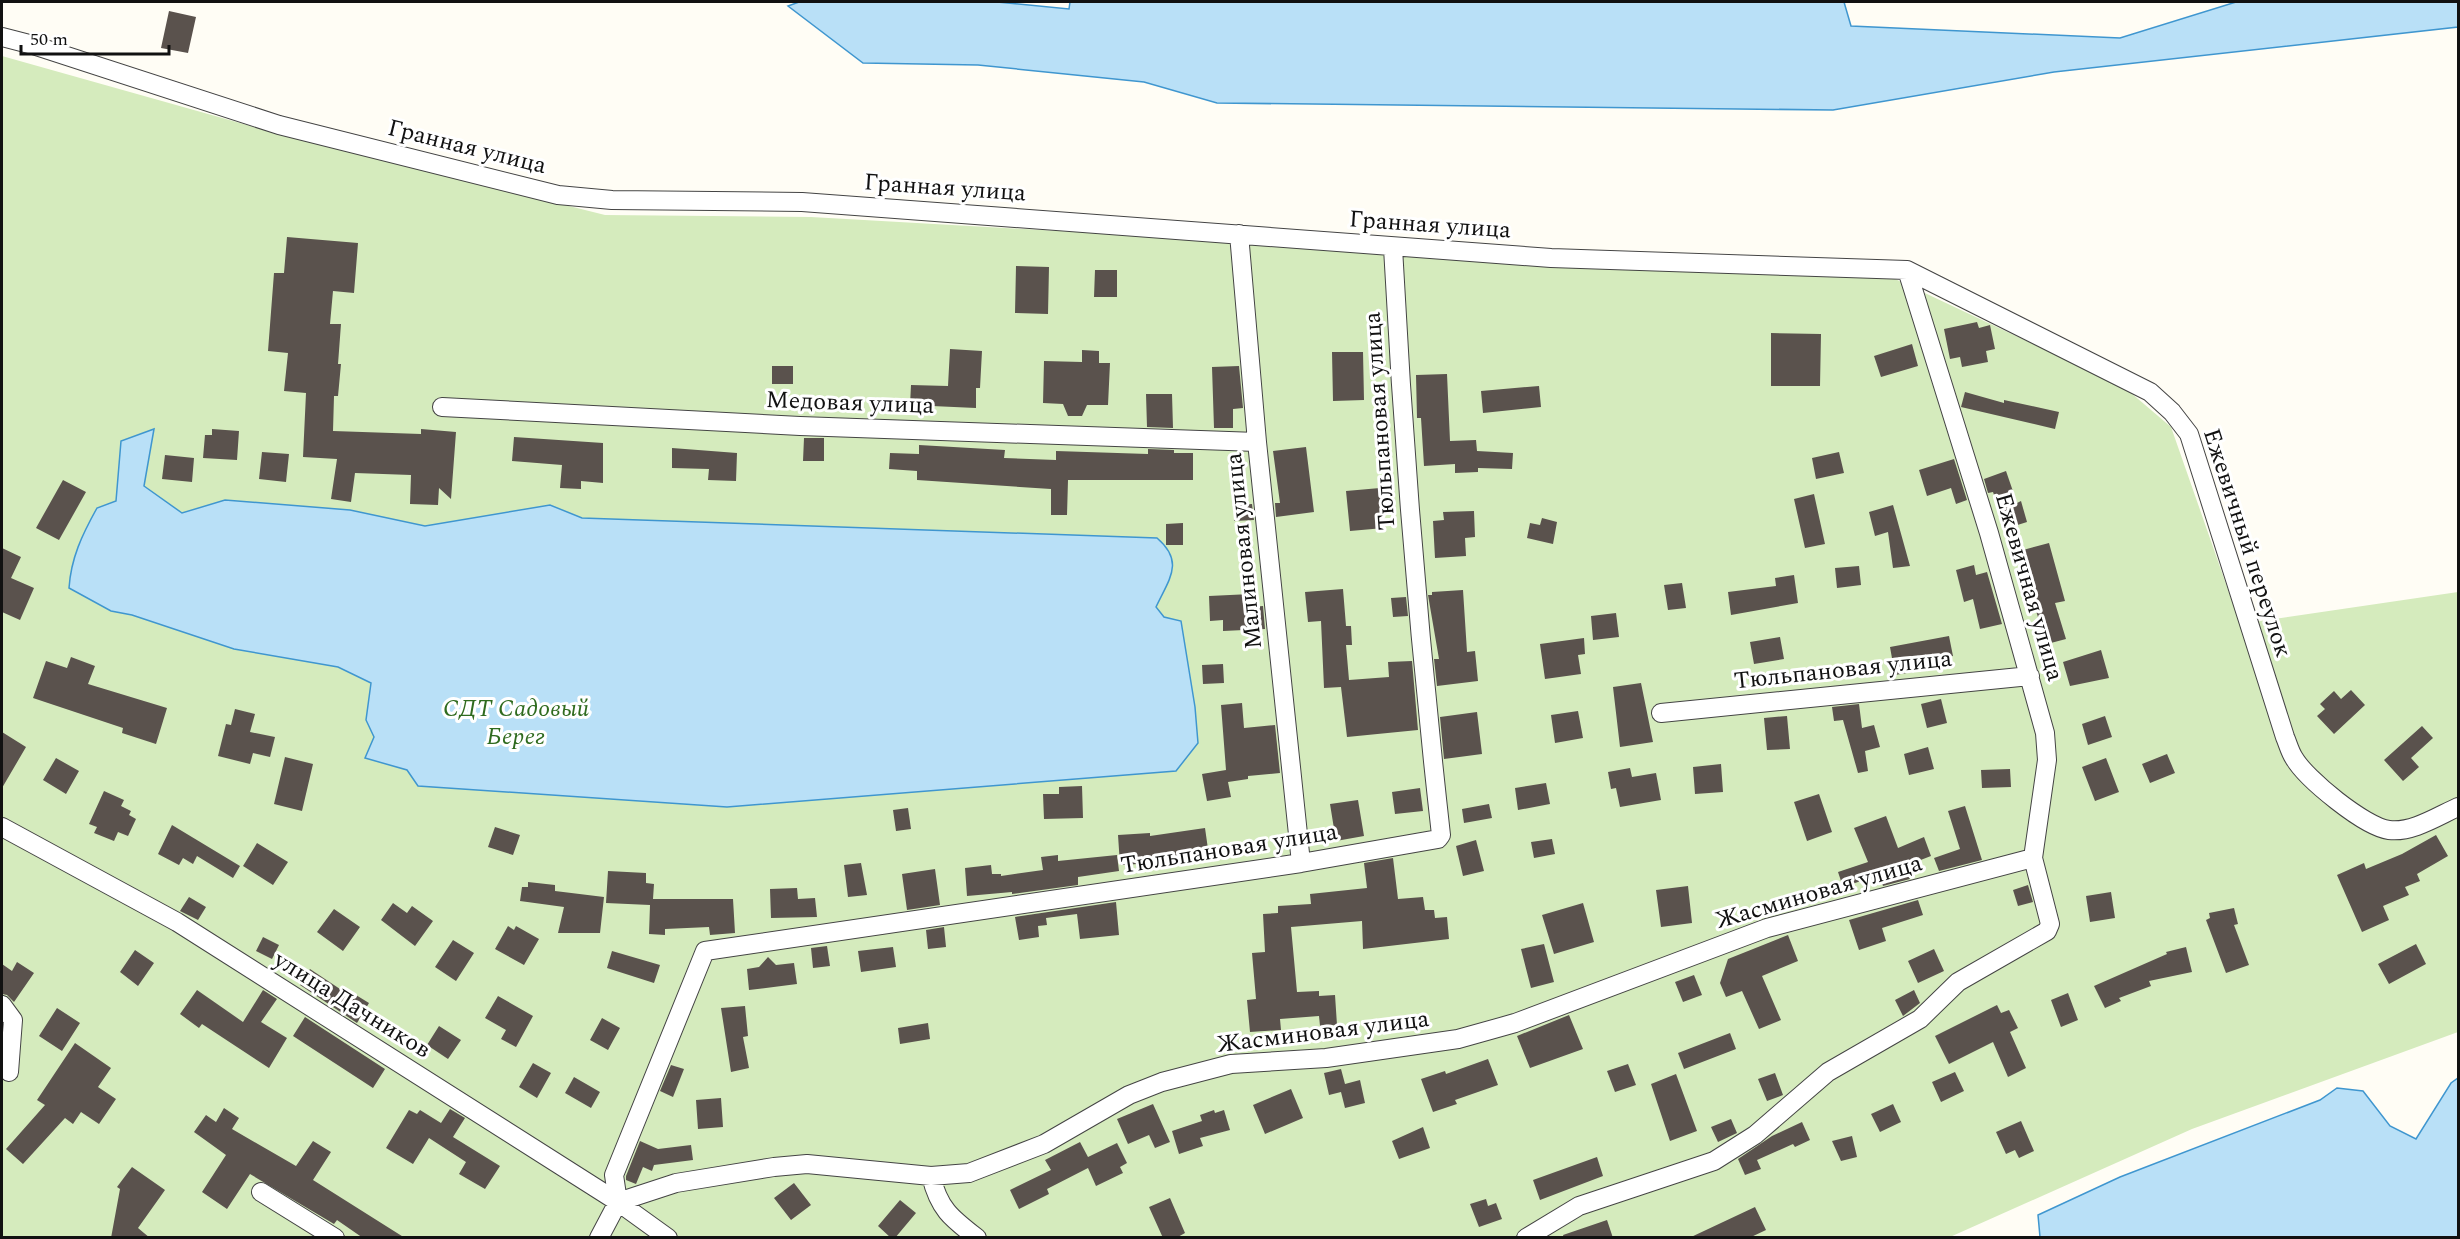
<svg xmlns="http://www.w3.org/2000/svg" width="2460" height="1239" font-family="Spectral,serif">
	<rect width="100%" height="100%" fill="#fffdf5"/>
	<path fill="#d5ebbd" d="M2 56 258 128 605 215 811 217 1893 278 2124 387 2171 427 2240 624 2458 592V1032L2192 1129 1950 1237H2Z"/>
	<path fill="#b9e0f7" stroke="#3f96cf" stroke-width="1.5" d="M799 2H997L1069 9 1070 2H1844L1851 26 2120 38 2236 2H2458V27L2054 72 1833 110 1217 103 1144 82 978 65 863 63 788 6Z
		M154 429 144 486 182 513 225 500 350 510 425 526 550 505 582 518 1157 538C1185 562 1169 579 1156 607L1164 617 1181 621 1195 707 1198 743 1176 771 727 807 418 786 407 770 365 758 374 737 366 720 371 683 338 667 234 649 132 615 111 611 69 588C71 558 82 535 97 508L116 501 121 441Z
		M2458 1078V1237H2040L2038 1215 2120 1177 2320 1100 2337 1088 2363 1091 2390 1126 2416 1139 2451 1083Z"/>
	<path fill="#5a524d" d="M169 11 196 17 188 53 161 48Z
		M287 237 358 243 354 293 333 291 330 324H341L338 364H341L338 396H334L333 431 421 434V429L456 432 451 499 439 488 438 505 410 504 411 475 355 473 351 502 331 499 337 459 303 457 306 393 284 391 288 353 268 351 274 273H284Z
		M1016 266 1049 267 1048 314 1015 313Z
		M1095 270H1117V297H1094Z
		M1977 322 1979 328 1990 325 1995 349 1986 351 1988 362 1962 367 1960 357 1950 359 1944 329Z
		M1771 333 1821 334 1820 386H1771Z
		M1912 344 1918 366 1881 377 1874 356Z
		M950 349 982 351 980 388H976V408L910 405 911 385 948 386Z
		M1082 350 1099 351V363H1110L1108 405H1087L1082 416H1068L1063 404 1043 403 1044 361 1082 362Z
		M1332 352H1363L1364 400 1333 401Z
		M772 366H793V384H772Z
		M1239 366 1243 408 1233 409V428H1214L1212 367Z
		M1447 374 1450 441 1476 440 1477 451 1513 453 1512 469 1478 468V472L1455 473V464L1424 466 1421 418H1417L1416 375Z
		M1539 386 1541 407 1483 413 1481 391Z
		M1965 392 2004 403V400L2059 412 2055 429 1961 407Z
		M1146 394H1172L1173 428 1147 427Z
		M212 429 239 431 237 460 203 458 205 435H212Z
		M514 437 603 443V483L581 481V489L560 488 562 465 512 461Z
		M804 438H824V461H803Z
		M919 445 1005 450 1004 458 1056 460V451L1148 454V449L1174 450V453H1193V480H1068L1067 515H1051V489L917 480V471L889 469 890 453 919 454Z
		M1306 447 1314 512 1276 517 1275 503H1280L1273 451Z
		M672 448 737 453 736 481 708 480 709 469 672 468Z
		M262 452 289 454 286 482 259 479Z
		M1839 452 1844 473 1816 479 1812 458Z
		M165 455 194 458 192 482 162 479Z
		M1954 459 1967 500 1956 504 1951 488 1927 496 1919 470Z
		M2006 471 2017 503 2021 501 2027 522 2008 528 1999 500 1996 501 1993 492 1988 493 1984 479Z
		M63 480 86 492 59 540 36 528Z
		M1380 488 1384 528 1350 531 1346 491Z
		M1814 494 1825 544 1805 548 1794 499Z
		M1252 504 1254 520 1234 521V505Z
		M1893 505 1910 566 1893 568 1888 532 1875 536 1869 512Z
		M1474 511 1475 537 1465 538 1466 556 1435 558 1433 521 1444 520 1443 512Z
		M1542 518 1557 522 1553 544 1527 538 1530 523 1540 525Z
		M1183 523V545H1166V524Z
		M2049 543 2065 601 2055 603 2066 639 2047 644 2035 608 2023 550Z
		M2 548 21 557 11 578 34 588 20 620 2 612Z
		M1974 565 1976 575 1987 572 2002 624 1980 629 1973 599 1964 602 1956 570Z
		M1859 566 1861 585 1837 588 1835 568Z
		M1794 575 1798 603 1731 615 1728 592 1776 586 1775 578Z
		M1682 583 1686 608 1668 610 1664 585Z
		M1343 589 1346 626H1351L1352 645H1346L1349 680 1389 677 1388 662 1412 661 1418 730 1347 737 1341 687 1324 688 1321 621 1308 622 1305 592Z
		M1463 590 1467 652 1475 651 1478 681 1437 686 1434 659H1439L1428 595H1432V592Z
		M1251 594V607L1263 606 1265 629 1223 631V620L1210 621 1209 596Z
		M1406 597 1408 616 1393 617 1391 598Z
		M1616 613 1619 637 1593 640 1591 616Z
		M1949 636 1953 656 1918 662 1919 671 1895 675 1890 647Z
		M1780 637 1784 659 1754 664 1750 642Z
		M1584 638 1585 654 1578 655 1581 674 1545 679 1540 644Z
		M2101 650 2109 678 2070 686 2063 662Z
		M71 657 95 666 88 684 167 708 156 744 122 733 123 728 33 698 46 661 67 668Z
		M1223 664 1224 683 1203 684 1202 665Z
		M1641 683 1653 742 1620 747 1613 687Z
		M2351 690 2365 705 2334 734 2317 716 2325 709 2320 704 2334 691 2341 699Z
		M1941 699 1947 723 1927 728 1921 704Z
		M1242 703 1244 728 1275 725 1280 773 1248 776V779L1228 782 1231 797 1207 801 1202 774 1226 770 1221 705Z
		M1859 704 1862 728 1874 725 1880 747 1865 751 1868 771 1858 773 1843 720 1834 721 1832 707Z
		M235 709 255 714 250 732 275 737 270 757 253 753 250 764 218 756 226 724 231 725Z
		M1578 711 1583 738 1555 743 1551 715Z
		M1477 712 1482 754 1444 759 1440 717Z
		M1787 716 1790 749 1767 750 1764 718Z
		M2105 716 2112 737 2088 745 2082 724Z
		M2422 726 2433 738 2411 758 2419 767 2403 781 2384 760Z
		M2 732 26 747 2 788Z
		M1928 747 1934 769 1909 775 1904 754Z
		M2167 754 2175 773 2150 783 2142 764Z
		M285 757 313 764 302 811 274 804Z
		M56 758 79 771 66 794 43 780Z
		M2106 758 2119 792 2095 801 2082 767Z
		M1721 764 1723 792 1695 794 1693 767Z
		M1630 768 1632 777 1656 773 1661 800 1620 807 1616 788 1611 789 1608 772Z
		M2010 769 2011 787 1982 788 1981 770Z
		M1546 783 1550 804 1518 810 1515 788Z
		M1082 786 1083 818 1044 819 1043 794H1059V787Z
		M1420 788 1423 811 1395 814 1392 792Z
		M104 791 124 800 121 806 131 811 129 815 136 819 128 836 118 832 114 841 94 833 97 827 89 824Z
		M1819 794 1832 832 1807 841 1794 802Z
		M1358 800 1364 836 1336 841 1330 804Z
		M1489 804 1492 818 1464 823 1462 809Z
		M1965 806 1982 860 1939 871 1934 858 1960 849 1948 811Z
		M908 808 911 829 896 831 893 810Z
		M1886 816 1898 848 1924 837 1931 856 1905 866 1910 879 1883 886 1879 875 1843 887 1838 872 1868 862 1854 828Z
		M172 825 240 866 233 878 197 856 193 864 183 858 179 865 158 854Z
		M495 827 520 835 513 855 488 847Z
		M1205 828 1208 849 1201 850 1202 859 1157 866V863L1120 865 1118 835 1150 833V836Z
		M2436 835 2448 856 2417 874 2420 881 2405 887 2409 895 2383 906 2389 920 2362 932 2337 875 2364 863 2366 869 2402 854Z
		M1552 839 1555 854 1534 858 1531 842Z
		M1476 840 1484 871 1463 876 1456 846Z
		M257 843 288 862 273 885 243 866Z
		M1058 855V861L1117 855 1119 871 1078 877V885L1012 894V892L967 896 965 868 991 865 992 874H1001V876L1043 870 1041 857Z
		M1393 858 1398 899 1423 897 1425 910H1434L1435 918 1447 917 1449 939 1363 949 1362 921 1291 927 1297 992 1319 991V996L1335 995 1337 1025 1320 1026 1319 1016 1280 1019 1281 1030 1250 1032 1247 1000 1256 999 1252 953 1265 952 1263 914 1278 913V906L1311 904 1310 894 1367 888 1364 863Z
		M861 863 867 895 848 897 844 865Z
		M935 869 940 905 907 910 902 874Z
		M608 871 646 873V883L654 884 653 899H733L735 933 710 935 709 927 665 929V935L649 934 650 905 606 903Z
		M528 882 555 885V891L604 897 600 933H558L564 907 520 901 522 887H528Z
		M2028 885 2033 902 2018 906 2013 890Z
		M1688 886 1692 923 1661 927 1656 890Z
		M797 888 798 899 815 898 817 917 771 918 770 889Z
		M2111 892 2115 918 2090 922 2086 896Z
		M189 897 206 907 198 920 180 911Z
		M1918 900 1923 915 1882 928 1886 941 1859 950 1849 920Z
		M1116 902 1119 935 1080 939 1077 914 1046 918 1047 925 1038 926 1039 937 1019 940 1015 917Z
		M393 903 407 913 412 906 433 921 415 946 381 920Z
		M1583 903 1594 942 1554 954 1542 915Z
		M2234 908 2238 924 2234 925 2249 965 2226 973 2206 920 2210 918 2209 913Z
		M334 909 360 927 343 951 317 932Z
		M508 926 514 930 516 926 539 939 524 965 495 949Z
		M944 927 946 947 928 949 926 930Z
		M1788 935 1798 961 1762 976 1781 1020 1759 1029 1742 991 1726 997 1720 983 1728 959Z
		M263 937 279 945 272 959 256 951Z
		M453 940 474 953 456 981 435 967Z
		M1544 944 1554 982 1531 988 1521 949Z
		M2416 944 2426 964 2389 984 2378 964Z
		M827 946 830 966 813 968 811 948Z
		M893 947 896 967 861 972 858 951Z
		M2186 947 2192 972 2149 981 2151 986 2119 998 2121 1001 2105 1008 2094 986 2167 954 2166 952Z
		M1934 949 1944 971 1918 983 1908 961Z
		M135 950 154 963 138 986 120 972Z
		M612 951 660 965 654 983 607 968Z
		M768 957 776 965 794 963 797 984 749 990 747 969 759 967Z
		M17 962 34 973 14 1002 7 995 2 994V964L12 971Z
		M310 969 349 995 351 992 369 1003 357 1023 300 985Z
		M1694 975 1702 995 1683 1002 1675 982Z
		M197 990 243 1022 263 990 277 999 261 1022 287 1038 269 1068 202 1024 199 1028 180 1014Z
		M1914 990 1920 1003 1903 1016 1895 1000Z
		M2068 993 2078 1020 2061 1027 2051 1000Z
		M498 996 533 1016 516 1047 501 1039 506 1030 485 1018Z
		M1997 1005 2001 1013 2009 1010 2018 1028 2010 1032 2026 1068 2008 1077 1993 1042 1949 1064 1935 1036Z
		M745 1006 748 1036 743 1037 749 1068 731 1072 721 1008Z
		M57 1008 80 1023 62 1051 39 1036Z
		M1569 1015 1583 1049 1530 1068 1517 1036Z
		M305 1017 385 1069 373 1088 293 1036Z
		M602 1018 620 1028 608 1050 590 1040Z
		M928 1023 930 1039 900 1044 898 1028Z
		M439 1026 461 1040 448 1059 427 1045Z
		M1730 1033 1736 1049 1684 1069 1678 1053Z
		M75 1043 111 1068 98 1087 116 1099 99 1124 81 1112 73 1124 65 1118 23 1164 6 1149 45 1105 37 1100Z
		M1488 1059 1498 1085 1455 1100 1457 1104 1433 1112 1421 1079 1445 1071 1446 1074Z
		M533 1063 551 1073 537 1098 519 1087Z
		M1628 1064 1636 1085 1615 1092 1607 1071Z
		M671 1065 684 1069 673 1097 660 1091Z
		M1341 1069 1345 1084 1360 1080 1365 1103 1345 1108 1341 1092 1329 1095 1324 1073Z
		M1955 1072 1964 1091 1941 1102 1932 1082Z
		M1775 1073 1783 1095 1767 1101 1758 1079Z
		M1676 1074 1697 1131 1670 1141 1651 1084Z
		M574 1077 600 1092 591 1108 565 1093Z
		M1291 1089 1303 1118 1265 1134 1253 1105Z
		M721 1098 723 1127 698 1129 696 1100Z
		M1153 1104 1170 1142 1155 1148 1149 1135 1128 1144 1117 1119Z
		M1893 1104 1901 1122 1880 1132 1871 1114Z
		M224 1108 239 1118 232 1129 296 1166 313 1141 331 1152 313 1180 405 1238H363L337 1220 334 1224 250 1174 227 1209 202 1192 226 1155 194 1132 206 1115 216 1122Z
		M450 1109 465 1118 453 1137 500 1166 485 1189 459 1174 466 1162 429 1138 413 1164 386 1148 409 1110 417 1114 420 1110 441 1123Z
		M1214 1110 1215 1113 1224 1110 1230 1130 1200 1138 1203 1146 1179 1154 1172 1131 1202 1121 1200 1115Z
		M1731 1119 1737 1133 1718 1142 1711 1127Z
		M2021 1121 2034 1151 2019 1158 2015 1150 2006 1154 1996 1132Z
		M1802 1122 1810 1140 1795 1147 1793 1144 1757 1160 1761 1169 1745 1175 1738 1159 1772 1136Z
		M1423 1127 1430 1148 1399 1159 1392 1141Z
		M1852 1136 1857 1157 1841 1161 1832 1141Z
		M640 1141 658 1149 691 1145 693 1160 654 1165 652 1171 643 1167 636 1184 626 1180V1176Z
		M1080 1142 1088 1157 1117 1143 1127 1163 1120 1167 1123 1173 1096 1186 1088 1168 1047 1189 1049 1194 1019 1209 1010 1190 1051 1170 1045 1160Z
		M1597 1157 1603 1176 1540 1200 1533 1180Z
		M132 1167 165 1190 138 1228 150 1238H111L120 1189 117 1187Z
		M794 1183 811 1205 791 1220 774 1198Z
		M1170 1198 1185 1233 1176 1238H1163L1149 1207Z
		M1486 1199 1488 1206 1496 1203 1502 1219 1479 1227 1470 1204Z
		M900 1200 916 1213 895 1238H891L878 1226Z
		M1755 1207 1766 1230 1749 1238H1689Z
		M1607 1220 1613 1238H1564L1563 1235Z"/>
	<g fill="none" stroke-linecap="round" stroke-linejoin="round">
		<g stroke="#444" stroke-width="20">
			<path id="minor" d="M2 37 33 45 279 125 558 195 612 200 802 202 1551 258 1907 270 2150 392 2172 412 2189 434 2285 737C2288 744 2290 752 2294 758 2306 779 2365 827 2389 830 2412 833 2438 816 2458 807
				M1239 234 1257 442 1301 863
				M442 407 800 426 1257 442
				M1661 713 2030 676
				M2 827 177 922 618 1202 668 1238
				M2 1005 13 1020 9 1072
				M931 1176C939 1209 951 1218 977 1238
				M261 1192 335 1238
				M618 1202 614 1175 705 951 1301 863 1438 839 1441 835C1419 639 1403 444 1393 247
				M618 1202 676 1183 774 1167 807 1164 931 1176 969 1173 1044 1144 1129 1095 1162 1082 1231 1064 1326 1058 1458 1039 1515 1023 1767 928 2033 858
				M599 1238 618 1202
				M1526 1238 1579 1206 1714 1161 1755 1135 1828 1072 1920 1019 1958 982 2047 931 2050 924 2033 858 2047 760 2045 733 1989 533 1907 270"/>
		</g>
		<use href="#minor" stroke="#fff" stroke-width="18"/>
	</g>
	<g text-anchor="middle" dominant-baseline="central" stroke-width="6" stroke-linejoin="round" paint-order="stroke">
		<g font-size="24" fill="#111" stroke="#fff">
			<text transform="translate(467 147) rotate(14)">Гранная улица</text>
			<text transform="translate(945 188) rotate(4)">Гранная улица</text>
			<text transform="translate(1430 225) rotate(4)">Гранная улица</text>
			<text transform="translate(850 403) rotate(2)">Медовая улица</text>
			<text transform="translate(1380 421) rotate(-94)">Тюльпановая улица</text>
			<text transform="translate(2247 543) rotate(72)">Ежевичный переулок</text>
			<text transform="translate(1244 551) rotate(-96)">Малиновая улица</text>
			<text transform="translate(2029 587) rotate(74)">Ежевичная улица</text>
			<text transform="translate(1843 670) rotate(-6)">Тюльпановая улица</text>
			<text transform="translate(1229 849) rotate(-9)">Тюльпановая улица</text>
			<text transform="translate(1819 892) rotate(-16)">Жасминовая улица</text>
			<text transform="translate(352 1005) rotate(32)">улица Дачников</text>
			<text transform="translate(1323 1032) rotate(-7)">Жасминовая улица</text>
		</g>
		<g font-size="24" font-style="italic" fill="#2f6b1f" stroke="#fff">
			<text x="516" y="709">СДТ Садовый<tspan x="516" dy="28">Берег</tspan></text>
		</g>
	</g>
	<rect width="2460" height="1239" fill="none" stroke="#111111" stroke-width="6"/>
	<path d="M21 45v9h148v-9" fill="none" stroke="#111111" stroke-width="3"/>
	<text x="30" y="45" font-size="18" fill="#111111" stroke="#ffffff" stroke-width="4.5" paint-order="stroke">50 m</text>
</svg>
